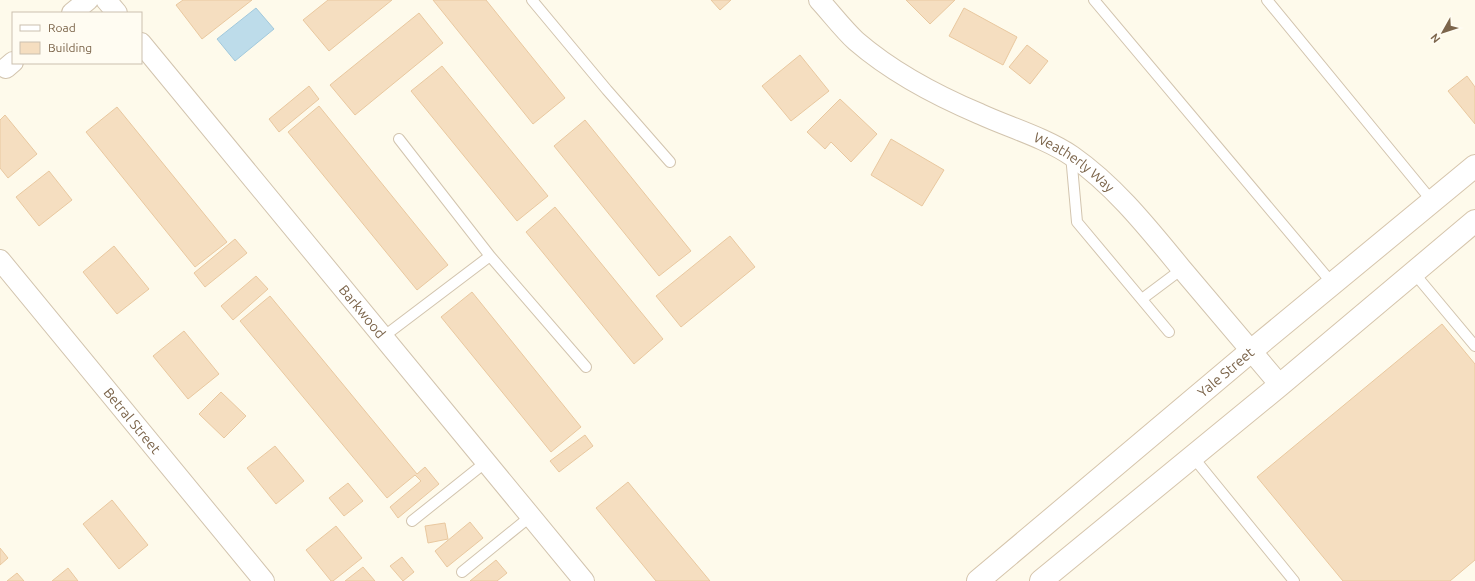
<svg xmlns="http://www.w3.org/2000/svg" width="1475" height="581" font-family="Ubuntu,sans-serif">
	<rect width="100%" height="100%" fill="#fefaeb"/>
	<path fill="#bddcea" stroke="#a2c9dc" d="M256 8 274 29 235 61 217 39Z"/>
	<path fill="#f5dec0" stroke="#e9c89f" d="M183 0H252L202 39 176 5Z
		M328 0H392L329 51 303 20Z
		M433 0H486L565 98 533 124Z
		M711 0H731L720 10Z
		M906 0H955L930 24Z
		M964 8 1017 37 1003 65 949 36Z
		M419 13 443 43 355 115 330 85Z
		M1027 45 1048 61 1030 84 1009 67Z
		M800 55 829 91 791 121 762 86Z
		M442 66 548 196 517 221 411 91Z
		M1467 76 1475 87V124L1448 91Z
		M309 86 319 99 279 132 269 119Z
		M840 99 877 134 851 162 831 142 825 149 807 132Z
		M319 106 448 265 417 290 288 132Z
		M117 107 227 242 195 267 86 132Z
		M5 115 37 154 8 178 0 168V120Z
		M585 120 691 251 659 276 554 146Z
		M891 139 944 170 922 206 871 175Z
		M49 171 72 200 39 226 16 197Z
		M555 207 663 339 634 364 526 232Z
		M730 236 755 267 681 327 656 296Z
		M235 239 247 253 205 287 194 273Z
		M114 246 149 289 117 314 83 272Z
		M256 276 268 289 233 320 221 306Z
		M472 292 581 427 551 452 441 317Z
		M270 296 417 474 425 467 439 484 398 518 390 507 421 481 415 475 387 498 240 321Z
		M1442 324 1475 364V560L1450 581H1343L1257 477Z
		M184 331 219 374 188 399 153 356Z
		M221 392 246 416 224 438 199 414Z
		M585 435 593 446 559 472 550 461Z
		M275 446 304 481 276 504 247 468Z
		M628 482 710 581H656L596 508Z
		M348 483 363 501 344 516 329 498Z
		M112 500 148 545 119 569 83 524Z
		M470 522 483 538 447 567 435 551Z
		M445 523 448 539 428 543 425 526Z
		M336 526 362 558 333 581H331L306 550Z
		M0 548 8 558 0 565Z
		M402 557 414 572 403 581 390 566Z
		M496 560 507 573 497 581H470Z
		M363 567 375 581H345Z
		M68 568 78 581H52Z
		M17 573 24 581H7Z"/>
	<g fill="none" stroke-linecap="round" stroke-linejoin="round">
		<g stroke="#d2c4ae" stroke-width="12">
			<path id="service" d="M532 0 607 90 670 162
				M1094 0 1332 283
				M1267 0 1432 201
				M1071 155 1077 222 1169 332
				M490 256 586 367
				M1414 273 1475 346
				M1142 299 1182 269
				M383 337 490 256 399 139
				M1193 457 1294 581
				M412 521 486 462
				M462 572 531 516"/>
		</g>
		<g stroke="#d2c4ae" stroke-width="22">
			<g id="minor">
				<path d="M106 0 117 13"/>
				<path id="s1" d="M819 0C831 13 843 29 856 41 893 73 935 95 980 114 1008 127 1046 138 1072 156 1115 186 1148 228 1181 268 1214 307 1247 346 1280 385"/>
				<path d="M72 13 88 0"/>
				<path id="s2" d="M141 43 584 581"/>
				<path d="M6 68 13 62"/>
				<path id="s3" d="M0 260 264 581"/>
			</g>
		</g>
		<g stroke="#d6c5ac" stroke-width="24">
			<g id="secondary">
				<path id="s4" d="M978 581 1251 351 1475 166"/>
				<path d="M1041 581 1280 385 1475 221"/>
			</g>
		</g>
		<use href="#service" stroke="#fff" stroke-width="10"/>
		<use href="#minor" stroke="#fff" stroke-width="20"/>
		<use href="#secondary" stroke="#fff" stroke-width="22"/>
	</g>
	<g text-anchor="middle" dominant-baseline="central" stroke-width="3.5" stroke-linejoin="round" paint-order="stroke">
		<g font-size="14" fill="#7c654b" stroke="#fffcf2">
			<text stroke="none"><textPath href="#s1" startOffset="306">Weatherly Way</textPath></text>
			<text stroke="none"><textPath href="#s2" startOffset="348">Barkwood</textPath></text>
			<text stroke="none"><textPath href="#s4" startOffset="324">Yale Street</textPath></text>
			<text stroke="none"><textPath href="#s3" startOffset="208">Betral Street</textPath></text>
		</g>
	</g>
	<rect x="12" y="12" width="130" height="52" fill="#fffcf2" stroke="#cbc0af"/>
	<rect x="20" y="25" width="20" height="6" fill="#ffffff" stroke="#cbc0af"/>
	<text x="48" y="32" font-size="12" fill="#7c654b">Road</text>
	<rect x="20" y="42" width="20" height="12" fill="#f5dec0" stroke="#cbc0af"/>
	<text x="48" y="52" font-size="12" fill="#7c654b">Building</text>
	<g transform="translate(1443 32) rotate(231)" stroke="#fffcf2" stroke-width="3" paint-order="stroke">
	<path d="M0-3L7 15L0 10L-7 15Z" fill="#7c654b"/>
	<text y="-6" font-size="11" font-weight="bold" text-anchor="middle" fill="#7c654b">N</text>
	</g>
</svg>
